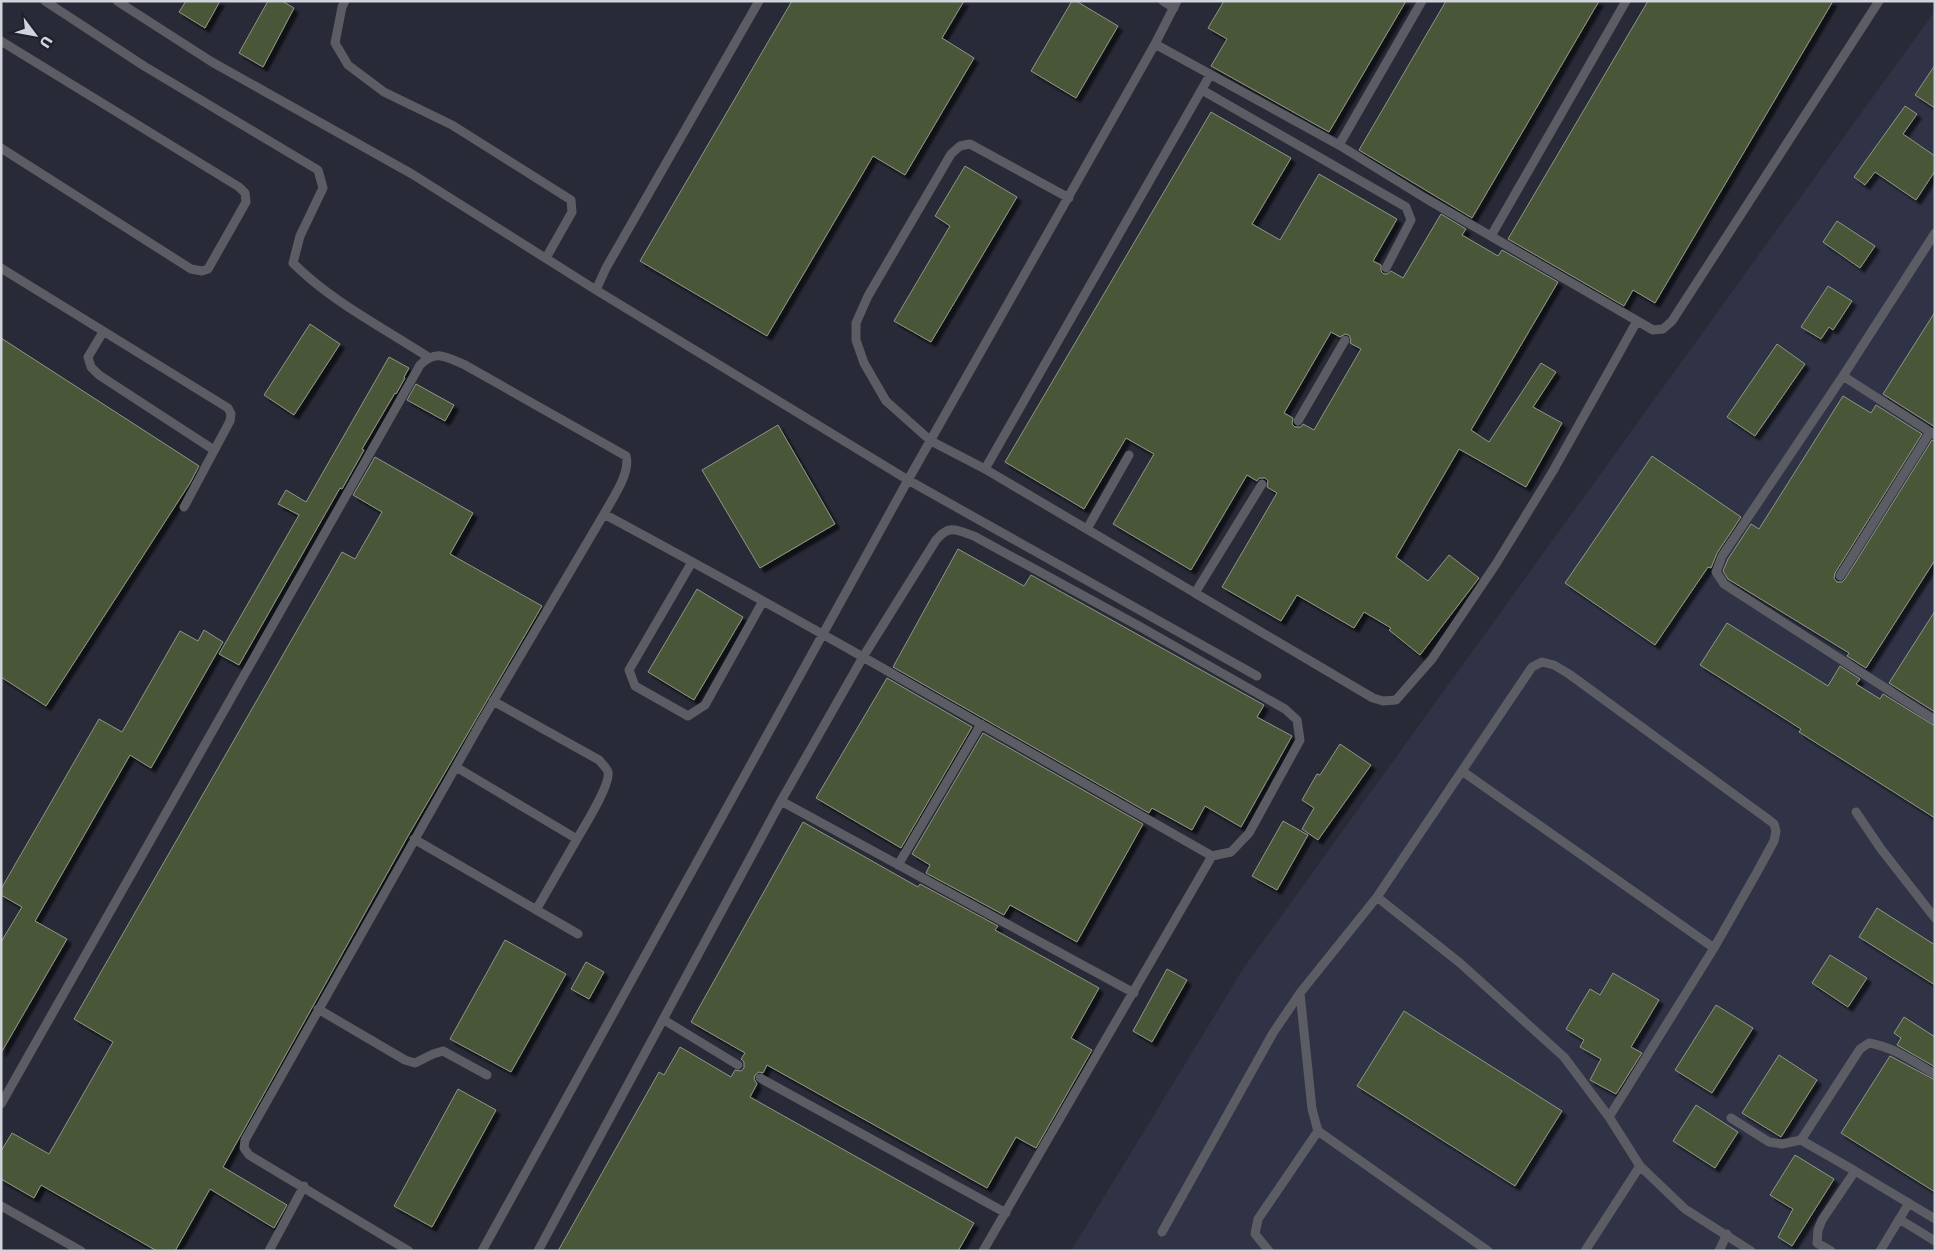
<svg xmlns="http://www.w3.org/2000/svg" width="1936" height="1252" font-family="'DejaVu Sans',sans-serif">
	<defs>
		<filter id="shadow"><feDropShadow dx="4.5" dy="4.5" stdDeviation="1" flood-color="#0009"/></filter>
	</defs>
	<rect width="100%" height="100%" fill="#282a37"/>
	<path fill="#303345" d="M1935 11V1251H1071L1243 969Z"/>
	<path fill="#495637" stroke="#8f9586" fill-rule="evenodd" filter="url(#shadow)" d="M186 1H220L205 28 179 12Z
		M268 1H282L294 8 263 67 239 53Z
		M792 1H964L942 38 974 58 905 175 873 156 767 336 640 261Z
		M1072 1H1076L1118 26 1076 98 1031 71Z
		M1224 1H1406L1329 132 1211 66 1227 39 1208 28Z
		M1446 1H1599L1472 218 1359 150Z
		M1648 1H1833L1655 303 1633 290 1624 306 1508 239Z
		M1935 65V108L1915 95Z
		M1905 106 1917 114 1903 134 1935 156V171L1916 200 1875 172 1865 185 1854 177Z
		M1211 112 1291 158 1252 224 1280 240 1319 174 1397 219 1373 261 1381 265V271L1384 274H1387L1391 271 1403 278 1441 214 1466 229 1462 235 1498 256 1502 250 1558 282 1471 430 1489 442 1541 363 1556 372 1533 407 1562 423 1526 487 1459 449 1396 557 1428 581 1449 555 1479 578 1420 655 1389 630 1391 628 1364 612 1354 628 1297 595 1281 621 1222 587 1277 493 1267 487 1268 481 1265 478H1259L1257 481 1247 475 1191 570 1113 524 1154 454 1126 438 1084 509 1005 462ZM1331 332 1340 337 1345 334 1349 335 1351 340 1350 343 1361 349 1314 430 1303 424 1301 427H1295L1292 424 1293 418 1284 413Z
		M965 166 1017 197 931 342 894 321 950 226 935 216Z
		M1837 221 1875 246 1860 268 1823 242Z
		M1828 286 1852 301 1833 330 1829 327 1821 339 1801 327Z
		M1935 312V427L1883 394Z
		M310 324 340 344 294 415 264 395Z
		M1 338 199 466 190 483 46 706 1 677Z
		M1777 344 1805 364 1755 436 1727 417Z
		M389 357 409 368 404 377 405 378 396 394 395 393 362 449 364 450 342 489 340 488 239 665 219 654 299 515 278 504 286 490 306 502Z
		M416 384 454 405 445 421 407 400Z
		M1843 396 1871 413 1876 405 1922 434 1835 573 1834 578 1837 582H1842L1845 579 1932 440 1935 441V560L1866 668 1847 656 1849 653 1728 579 1723 571 1728 559 1751 524 1759 529Z
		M778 425 835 524 760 568 702 470Z
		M1652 456 1741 517 1717 553 1711 568 1708 567 1655 645 1565 583Z
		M375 457 473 513 450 554 542 606 408 836 223 1167 287 1205 274 1228 210 1189 175 1251H157L41 1185 34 1198 1 1179V1151L12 1133 49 1154 113 1042 74 1019 342 552 355 559 382 512 353 495Z
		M958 549 1024 586 1031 575 1264 705 1257 717 1292 736 1241 827 1205 806 1192 830 1152 808 1149 813 893 667Z
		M697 589 743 617 694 700 648 672Z
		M1935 611V712L1889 683Z
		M1727 623 1828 686 1840 666 1860 679 1856 684 1880 699 1883 694 1935 726V818L1799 732 1801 729 1700 665Z
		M204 630 223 642 151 768 130 755 35 921 67 939 1 1053V942L22 907 1 895V889L99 719 122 732 180 631 198 641Z
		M887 678 972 727 901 848 816 798Z
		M983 733 1143 824 1077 942 1010 905 1004 915 926 873 930 865 912 854Z
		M1340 744 1371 765 1318 840 1302 829 1314 808 1302 800 1317 774 1320 775Z
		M1283 821 1308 835 1277 890 1252 876Z
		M803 822 918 887 920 884 998 926 995 930 1099 988 1071 1038 1092 1050 1036 1148 1016 1137 987 1188 767 1065 763 1073 759 1072 755 1075 754 1079 757 1084 750 1097 974 1223 958 1251H558L659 1072 664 1075 680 1047 731 1077 735 1070 741 1071 744 1068V1062L741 1059 745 1053 691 1022Z
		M1877 908 1935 945V985L1859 937Z
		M505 940 566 974 511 1072 450 1039Z
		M1830 955 1867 978 1848 1007 1812 983Z
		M586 962 604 972 589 999 571 989Z
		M1167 969 1187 980 1152 1042 1133 1031Z
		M1613 973 1659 1000 1631 1047 1642 1053 1616 1094 1590 1080 1601 1059 1580 1047 1584 1040 1566 1029 1590 989 1600 995Z
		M1716 1005 1753 1028 1712 1093 1675 1070Z
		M1404 1011 1562 1111 1515 1186 1357 1086Z
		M1904 1017 1935 1037V1067L1897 1045 1901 1038 1894 1033Z
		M1779 1055 1817 1080 1781 1137 1742 1113Z
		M1890 1056 1935 1080V1192L1841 1133Z
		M458 1089 496 1110 432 1227 394 1206Z
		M1696 1105 1738 1132 1715 1168 1673 1141Z
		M1795 1155 1834 1179 1792 1246 1778 1237 1793 1209 1770 1195Z"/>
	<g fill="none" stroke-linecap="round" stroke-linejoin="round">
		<path stroke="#5c5d64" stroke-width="9" d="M45 1 144 66 318 170 323 188 300 236 293 263C332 302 382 327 428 357
			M117 1 212 62 412 174 596 290 908 480 1257 676
			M345 1 342 7 335 43 348 65 384 92 452 125 571 200 572 212 546 258
			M1163 1 1174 8
			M1177 1 1155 44 1339 145 1425 198 1653 330 1663 329 1672 321 1879 1
			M1 41 239 187 245 193 246 202 208 269 202 271 191 269 1 148
			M1202 90 1406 207 1411 220 1386 268
			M1339 145 1422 1
			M1069 198 970 144 960 146 951 154 868 296 856 323V340L864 363 886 401 931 441 985 469 1195 593 1262 484
			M1935 233 1843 376 1722 556 1716 572 1724 584 1935 720
			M1491 236 1626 1
			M1 268 228 408 231 414 230 421 184 507
			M596 290 606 268 759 1
			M103 332 88 357 91 367 99 375 214 450
			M1843 376 1935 435
			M1298 421 1345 340
			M985 469 1210 75
			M1087 529 1129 455
			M692 562 629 670 635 686 688 716 705 705 763 601
			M1840 576 1930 432
			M1195 593 1373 698 1383 701 1396 700 1432 659 1496 564 1553 471 1637 321
			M456 767 577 839C584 827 611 784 608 772 607 768 602 764 599 760L493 701
			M1462 771 1714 948
			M781 801 1134 993
			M1856 812 1881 849 1935 918
			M414 839 578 934
			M898 865 981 724
			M536 910 577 839
			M1300 993 1312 1109 1318 1131 1488 1251
			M318 1009 405 1060 415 1063 433 1054 443 1051 487 1075
			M664 1020 738 1065
			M760 1078 1006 1213
			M1 1104 420 365C436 349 446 357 465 365L626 456C631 473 612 499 604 514 693 562 782 611 870 661L1212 856 1231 852 1249 833 1300 740 1297 720 1285 709 1137 625 974 536C956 530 950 524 936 540L863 657 781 801 538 1251
			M1609 1117 1714 948 1756 874 1774 841 1776 831 1774 824 1769 820 1569 674 1554 665 1542 662 1532 667 1377 897 1460 963 1564 1057 1609 1117 1640 1166 1685 1209 1751 1251
			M1731 1118 1769 1142 1782 1144 1801 1140
			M1855 1171 1801 1140 1860 1049 1869 1043C1894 1047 1914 1062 1935 1074
			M1 1206 81 1251
			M1899 1219 1935 1241
			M1162 1232 1273 1033 1300 993 1377 897
			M269 1251 304 1186
			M409 1251 249 1155 244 1148 245 1140 480 724 604 514
			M482 1251 908 480 1155 44
			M983 1251 1212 856
			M1269 1251 1255 1234 1258 1219 1318 1131
			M1585 1251 1640 1166
			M1719 1251 1727 1234
			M1831 1251 1817 1243 1818 1230 1822 1220 1855 1171 1935 1219
			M1880 1251 1909 1203"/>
	</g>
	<rect width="1936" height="1252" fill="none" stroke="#d2d4dc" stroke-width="5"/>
	<g transform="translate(35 35) rotate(122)" stroke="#1e212d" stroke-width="4" paint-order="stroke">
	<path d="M0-4L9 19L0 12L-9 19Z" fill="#d2d4dc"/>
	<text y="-8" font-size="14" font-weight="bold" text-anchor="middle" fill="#d2d4dc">U</text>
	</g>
</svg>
